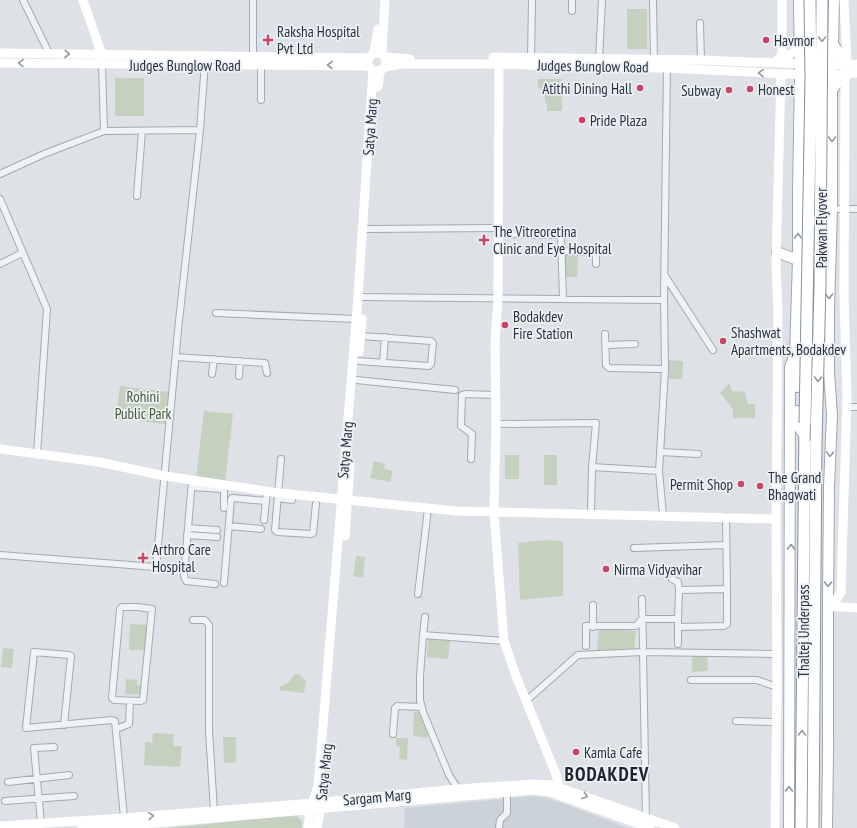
<svg xmlns="http://www.w3.org/2000/svg" width="857" height="828" font-family="'PT Sans Narrow',sans-serif">
	<rect width="100%" height="100%" fill="#dee2e7"/>
	<path fill="#ccd2d9" d="M533 796 551 799 628 828H404L405 808Z"/>
	<path fill="#c5d1bf" d="M627 9H647V49H627Z
		M115 78H144V116H115Z
		M538 79H562V111H547V103H545V94H541V88H538Z
		M565 255H578L577 277H564Z
		M669 360 683 361 682 379H668Z
		M729 383 732 391 745 392 748 404H755V418H733V409L720 393Z
		M120 386 169 392 165 424 116 418Z
		M204 411 233 414 225 483 196 479Z
		M505 455H519V479H505Z
		M544 455H557V485H544Z
		M374 461 385 464 384 469 393 471 390 482 370 478Z
		M545 540 563 541V596L520 600 518 543Z
		M356 556 365 557 363 578 353 576Z
		M130 624 147 625 146 650H129Z
		M599 629 636 631 634 654 597 651Z
		M428 639 450 641 448 659 427 657Z
		M3 648 14 649 12 668 1 667Z
		M692 655H707L708 671 692 672Z
		M295 674H299L306 681 304 693 279 690 280 687 289 682Z
		M126 679 137 680V685H141V695L125 694Z
		M414 712H422L428 738 413 736Z
		M153 733 174 734 173 746H182L180 767 144 765 145 742 152 743Z
		M223 737H236V762L224 763Z
		M396 738H408L407 760 399 759 400 747 396 746Z
		M290 816 298 817 302 822V828H168Z"/>
	<g fill="none" stroke-linecap="round" stroke-linejoin="round">
		<g stroke="#a3aab1" stroke-width="8">
			<path id="street" d="M23 0 49 53
				M572 0V11
				M653 0 654 62
				M700 23 701 60
				M253 57V0
				M531 58 532 0
				M599 59 602 0
				M102 65 104 131
				M261 65V100
				M0 174 44 154 104 131 200 130
				M137 196 142 131
				M0 199 47 309 37 454
				M832 209H857
				M367 229 498 228
				M509 234 558 235 561 237 563 299
				M562 251 591 252 596 255V264
				M0 264 22 253
				M665 276 713 350
				M358 297 664 300
				M216 313 356 319
				M605 334 606 365 609 368 665 369
				M606 345 635 344
				M176 357 265 363 267 373
				M358 361 429 366 431 364 433 343 431 341 361 336
				M383 363 385 337
				M212 374 214 359
				M239 376 240 361
				M356 380 455 390
				M847 407H857
				M496 424 596 423 592 467 591 514
				M661 452 698 454
				M281 459 275 530 277 532 311 534 313 533 316 504
				M471 459 472 434 461 426 462 395 465 394 495 395
				M592 467 659 471
				M192 480 184 576 186 581 215 584
				M192 487 223 489 224 491V508
				M278 498 292 500
				M663 515 659 471 665 369 664 300 667 65
				M264 520 266 501
				M229 526 261 529
				M188 528 217 530
				M187 535 217 537
				M634 548 726 545
				M0 555 156 567 178 330 200 130 205 62
				M672 579 678 582 679 590
				M224 583 231 499 232 498 266 501 267 491
				M418 594 428 509
				M642 599 643 647
				M593 605V627
				M122 607H138L152 609 143 700 141 701 114 700 112 698 120 609Z
				M193 620H205L209 625V731L214 811
				M678 627 724 626 727 624V589
				M423 635 425 617
				M678 644V623
				M586 646V626H636L642 619H678L679 590 727 589 726 517
				M691 680H757L777 687
				M526 701 578 655 643 652
				M736 721 776 722
				M64 725 71 656 69 655 34 652 26 728 112 720 115 721 124 818
				M116 729 129 724 130 702
				M393 734 395 708 397 706 422 707
				M8 782 69 775
				M458 789 449 775 423 712 420 700V676L423 635 504 641
				M5 801 74 796
				M646 819 643 652 777 654
				M41 823 34 748 54 747
				M499 828 500 820 507 813V792"/>
		</g>
		<g stroke="#9da8b3" stroke-width="12">
			<path id="primary" d="M833 44 847 64
				M832 90 845 73
				M777 252 798 260
				M796 355 798 368 797 387
				M797 411 798 426 804 435
				M789 828 790 367 795 354 798 260V193L800 75 799 0
				M827 828 828 754V606L829 487 832 415 829 372V308L832 209V90L834 0"/>
		</g>
		<g stroke="#86919e" stroke-width="13">
			<path id="highway" d="M801 828 805 423
				M813 828 816 441"/>
		</g>
		<use href="#street" stroke="#f0f3f6" stroke-width="6"/>
		<path stroke="#fff" stroke-width="9" d="M83 0 102 55V59
			M844 0 847 64
			M368 62a9 9 0 1 1 18 0a9 9 0 1 1-18 0Z
			M0 53 369 58
			M374 53 378 29
			M382 54 385 0
			M386 57 410 59
			M493 57 701 60 832 65 857 64
			M499 57 498 299 495 342 496 424 494 512 504 641 516 676 556 774 558 783 557 795
			M782 57V0
			M778 59 791 54 799 48
			M0 63 369 66
			M385 67 401 64H499L580 67 667 68 807 75
			M840 74 857 73
			M378 87 380 70
			M359 352 362 319
			M0 449 99 462 165 476 279 493 456 511 776 519
			M345 536 350 465
			M828 606 836 600 841 592 847 397 844 298 845 73
			M828 606 857 608
			M0 826 124 818 313 803 458 789 534 784 552 785 675 828
			M82 828 168 822 533 790 550 792 650 828
			M308 828 310 810 318 786 358 297 373 70
			M317 828C320 812 323 796 324 780
			M775 828 777 687 776 519 778 314 776 262 781 75"/>
		<use href="#primary" stroke="#fff" stroke-width="10"/>
		<use href="#highway" stroke="#fff" stroke-width="11"/>
		<g stroke="#86919e" stroke-width="13" stroke-linecap="butt">
			<path id="highway-bridge" d="M805 423 811 80 810 0
				M816 441 820 286 822 0"/>
		</g>
		<use href="#highway-bridge" stroke="#fff" stroke-width="11"/>
	</g>
	<defs><path id="oneway-chevron" d="M-2-3.5L2.5 0L-2 3.5" fill="none" stroke-width="1.6" stroke-linecap="round" stroke-linejoin="round"/></defs>
	<g stroke="#93989e">
		<use href="#oneway-chevron" transform="translate(822 39) rotate(90)"/>
		<use href="#oneway-chevron" transform="translate(67 54) rotate(2)"/>
		<use href="#oneway-chevron" transform="translate(21 63) rotate(-179)"/>
		<use href="#oneway-chevron" transform="translate(330 65) rotate(-180)"/>
		<use href="#oneway-chevron" transform="translate(761 73) rotate(-177)"/>
		<use href="#oneway-chevron" transform="translate(832 139) rotate(90)"/>
		<use href="#oneway-chevron" transform="translate(798 236) rotate(-91)"/>
		<use href="#oneway-chevron" transform="translate(829 296) rotate(92)"/>
		<use href="#oneway-chevron" transform="translate(818 379) rotate(92)"/>
		<use href="#oneway-chevron" transform="translate(830 454) rotate(92)"/>
		<use href="#oneway-chevron" transform="translate(791 547) rotate(-90)"/>
		<use href="#oneway-chevron" transform="translate(828 584) rotate(92)"/>
		<use href="#oneway-chevron" transform="translate(802 733) rotate(-89)"/>
		<use href="#oneway-chevron" transform="translate(789 789) rotate(-90)"/>
		<use href="#oneway-chevron" transform="translate(585 796) rotate(20)"/>
		<use href="#oneway-chevron" transform="translate(151 816) rotate(-5)"/>
	</g>
	<g fill="#cb4465" stroke="#edf1f5" stroke-width="1.5">
		<path d="M266 34h4v4h4v4h-4v4h-4v-4h-4v-4h4z"/>
		<circle cx="766" cy="40" r="4"/>
		<circle cx="640" cy="88" r="4"/>
		<circle cx="750" cy="89" r="4"/>
		<circle cx="729" cy="90" r="4"/>
		<circle cx="582" cy="120" r="4"/>
		<path d="M482 234h4v4h4v4h-4v4h-4v-4h-4v-4h4z"/>
		<circle cx="505" cy="325" r="4"/>
		<circle cx="723" cy="341" r="4"/>
		<circle cx="741" cy="484" r="4"/>
		<circle cx="760" cy="486" r="4"/>
		<path d="M141 552h4v4h4v4h-4v4h-4v-4h-4v-4h4z"/>
		<circle cx="606" cy="569" r="4"/>
		<circle cx="576" cy="752" r="4"/>
	</g>
	<g text-anchor="middle" dominant-baseline="central" stroke-width="3.5" stroke-linejoin="round" paint-order="stroke">
		<g font-size="15" fill="#27323e" stroke="#edf1f5" text-anchor="start">
			<text x="277" y="31">Raksha Hospital<tspan x="277" dy="17">Pvt Ltd</tspan></text>
			<text x="774" y="40">Havmor</text>
			<text x="632" y="88" text-anchor="end">Atithi Dining Hall</text>
			<text x="758" y="89">Honest</text>
			<text x="721" y="90" text-anchor="end">Subway</text>
			<text x="590" y="120">Pride Plaza</text>
			<text x="493" y="231">The Vitreoretina<tspan x="493" dy="17">Clinic and Eye Hospital</tspan></text>
			<text x="513" y="316">Bodakdev<tspan x="513" dy="17">Fire Station</tspan></text>
			<text x="731" y="332">Shashwat<tspan x="731" dy="17">Apartments, Bodakdev</tspan></text>
			<text x="768" y="477">The Grand<tspan x="768" dy="17">Bhagwati</tspan></text>
			<text x="733" y="484" text-anchor="end">Permit Shop</text>
			<text x="152" y="549">Arthro Care<tspan x="152" dy="17">Hospital</tspan></text>
			<text x="614" y="569">Nirma Vidyavihar</text>
			<text x="584" y="752">Kamla Cafe</text>
		</g>
		<g font-size="15" fill="#27323e" stroke="#edf1f5">
			<text x="185" y="65">Judges Bunglow Road</text>
			<text transform="translate(593 66) rotate(1)">Judges Bunglow Road</text>
			<text transform="translate(370 127) rotate(-86)">Satya Marg</text>
			<text transform="translate(821 228) rotate(-90)">Pakwan Flyover</text>
			<text transform="translate(345 450) rotate(-85)">Satya Marg</text>
			<text transform="translate(803 631) rotate(-90)">Thaltej Underpass</text>
			<text transform="translate(324 772) rotate(-84)">Satya Marg</text>
			<text transform="translate(377 797) rotate(-5)">Sargam Marg</text>
		</g>
		<g font-size="15" fill="#3f5935" stroke="#edf1f5">
			<text x="143" y="396">Rohini<tspan x="143" dy="17">Public Park</tspan></text>
		</g>
		<g font-size="19" font-weight="bold" letter-spacing="1" fill="#1a232e" stroke="#edf1f5">
			<text x="607" y="774">BODAKDEV</text>
		</g>
	</g>
</svg>
